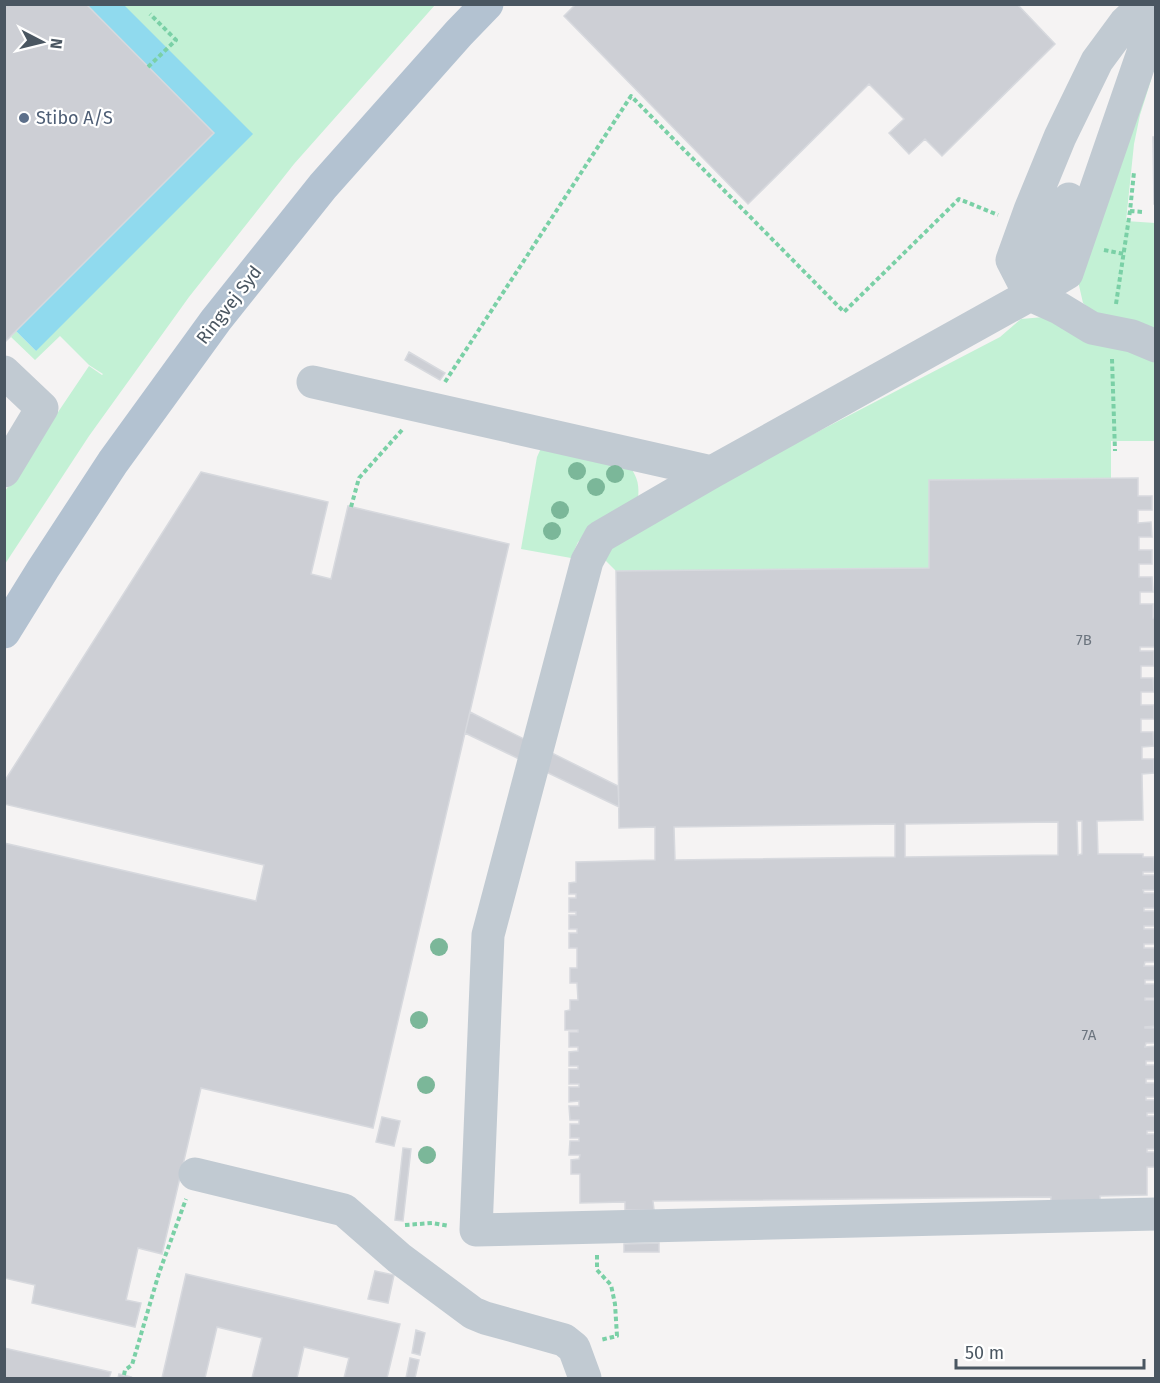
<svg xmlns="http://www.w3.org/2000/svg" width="1160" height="1383" font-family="'Fira Sans',sans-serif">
	<rect width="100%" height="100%" fill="#f5f3f3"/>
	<path fill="#c3f1d5" d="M123 5H435L294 164 189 297 89 436 5 564V491L89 366 102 375 103 374 89 365 60 336 35 360 11 337 16 331 36 351Z
		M1152 77 1140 115 1134 144 1126 221 1155 223V335L1099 317 1083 303 1078 281 1135 106Z
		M1044 317 1155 358V441H1111V478L929 480V568L616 571 600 555 748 468 1000 337 1021 319Z
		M542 446 625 459C635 474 640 480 638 498L578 542 571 558 521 549 537 457Z"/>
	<path fill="#90daee" d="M85 5H124L253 134 36 351 5 320Z"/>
	<path fill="#cdcfd5" stroke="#d7d9de" stroke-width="1.5" fill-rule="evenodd" d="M4 4H86L214 133 4 343Z
		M576 4H1017L1055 44 942 156 925 139 909 154 889 133 904 119 869 84 748 204 564 16Z
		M1153 137H1156V204H1154Z
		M409 352 445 373 440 380 405 360Z
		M201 472 328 502 311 574 331 579 348 506 509 544 373 1128 201 1088 162 1254 138 1248 126 1300 141 1303 135 1327 32 1303 35 1285 4 1278V843L256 901 264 865 4 804V782Z
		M1138 478V496H1152V510H1138V523L1151 522 1152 537H1139V550H1152V564H1139V577H1152L1153 592H1140V604H1153V618H1155L1156 647H1140V651H1154V666H1141V678H1153L1154 692H1141V705H1154V719H1141V732H1153L1154 746 1142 747V759H1154V773L1142 774 1143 820 1097 821 1098 854H1143V857H1154L1155 872H1143V875H1155V890H1143L1144 893H1155V908H1144V911H1155V926H1144V929H1156V944H1144V948H1156V962H1145L1144 966H1156V980H1145V984H1156V998H1145V1000H1156V1026L1145 1027V1028H1156V1043H1146L1145 1047 1156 1046V1061H1146V1065H1156V1079H1146V1083H1156V1097H1146V1100H1156V1113H1147V1116H1156V1131H1147V1134H1156V1149H1147V1152H1156V1167H1147V1195L1100 1196V1209L1051 1210V1197L653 1201 654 1210H625V1202L580 1203V1174H571V1160L579 1159 580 1155H569L570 1141H579V1138H570V1124H579V1120H570L569 1106H579V1101L569 1102V1087H579V1084H569V1069H578V1066H569V1052L578 1051V1047H569V1032H578V1030H565V1011L570 1010V1000H578L577 983H570V968H577V948H569V933H577V929H569V915H576V912H569V898H576V894H569V883L576 882V862L655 860V827L619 828 616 571 929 568V480ZM1077 821H1082V854L1078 855ZM1058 822V855L905 857V824ZM895 824V857L675 860 674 827Z
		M470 712 618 786 619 807 465 733Z
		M382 1117 400 1121 394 1146 376 1142Z
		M403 1148 411 1149 403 1221 395 1220Z
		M659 1243V1252H624V1244Z
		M375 1271 394 1275 388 1303 368 1299Z
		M186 1274 400 1324 387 1378H344L349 1358 304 1347 297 1378H252L262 1338 217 1327 205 1378H162Z
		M416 1330 425 1333 420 1355 412 1353Z
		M4 1348 111 1372 109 1378H4Z
		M410 1358 419 1360 415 1378H406Z
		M119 1374 131 1377 130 1378H118Z"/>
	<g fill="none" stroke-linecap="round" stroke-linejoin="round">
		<path stroke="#7ad0a6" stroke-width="4" stroke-dasharray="4.5 3" stroke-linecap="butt" d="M148 67 176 40 150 14
			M1130 211 1143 212
			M1104 250 1124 254
			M1116 304 1130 211 1134 172
			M1112 359 1115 451
			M445 382 631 96 844 312 959 199 998 215
			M351 507 359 478 402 430
			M405 1225 432 1223 449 1226
			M597 1255V1270L611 1285 615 1304 617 1336 600 1340
			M124 1375 125 1370 132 1365 159 1273 186 1199"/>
		<path stroke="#c1cad2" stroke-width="33" d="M1145 4 1125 23 1097 61 1060 137 1030 210 1012 260 1030 295 1059 308 1092 328 1132 336 1156 346
			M1156 15 1067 273 1030 295 712 472 600 537 587 561 488 935 476 1230 1156 1214
			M1030 295 1069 199
			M4 372 42 408 4 471
			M313 382 712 472
			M195 1174 344 1210 399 1258 473 1313 485 1318 564 1340 574 1348 585 1378"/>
		<path stroke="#b3c2d1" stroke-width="33" d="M4 632 43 569 113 462 216 320 323 186 459 33 487 4"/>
	</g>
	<g fill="#7bb799">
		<circle cx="577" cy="471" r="9"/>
		<circle cx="615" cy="474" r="9"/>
		<circle cx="596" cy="487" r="9"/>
		<circle cx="560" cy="510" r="9"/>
		<circle cx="552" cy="531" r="9"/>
		<circle cx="439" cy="947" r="9"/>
		<circle cx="419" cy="1020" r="9"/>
		<circle cx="426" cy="1085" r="9"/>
		<circle cx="427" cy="1155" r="9"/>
	</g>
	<circle fill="#5c6f8a" stroke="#fff" stroke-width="2" cx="24" cy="118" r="6"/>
	<g text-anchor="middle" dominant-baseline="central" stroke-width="4.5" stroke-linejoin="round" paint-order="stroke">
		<g font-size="15" fill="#6b747e">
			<text x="1084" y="640">7B</text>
			<text x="1089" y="1035">7A</text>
		</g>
		<g font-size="18" fill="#4e5e75" stroke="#fff" text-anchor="start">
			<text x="36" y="118">Stibo A/S</text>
		</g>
		<g font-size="18" fill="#4a5661" stroke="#fff">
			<text transform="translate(229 305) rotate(-52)">Ringvej Syd</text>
		</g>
	</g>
	<rect width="1160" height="1383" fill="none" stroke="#4a5661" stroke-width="12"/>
	<g transform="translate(42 42) rotate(97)" stroke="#ffffff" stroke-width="4.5" paint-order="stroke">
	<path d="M0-4.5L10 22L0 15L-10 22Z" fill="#4a5661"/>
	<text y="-9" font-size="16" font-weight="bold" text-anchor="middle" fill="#4a5661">N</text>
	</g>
	<path d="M956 1359v9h188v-9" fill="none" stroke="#4a5661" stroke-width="3"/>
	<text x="965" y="1359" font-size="18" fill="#4a5661" stroke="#ffffff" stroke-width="4.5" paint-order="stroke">50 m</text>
</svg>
